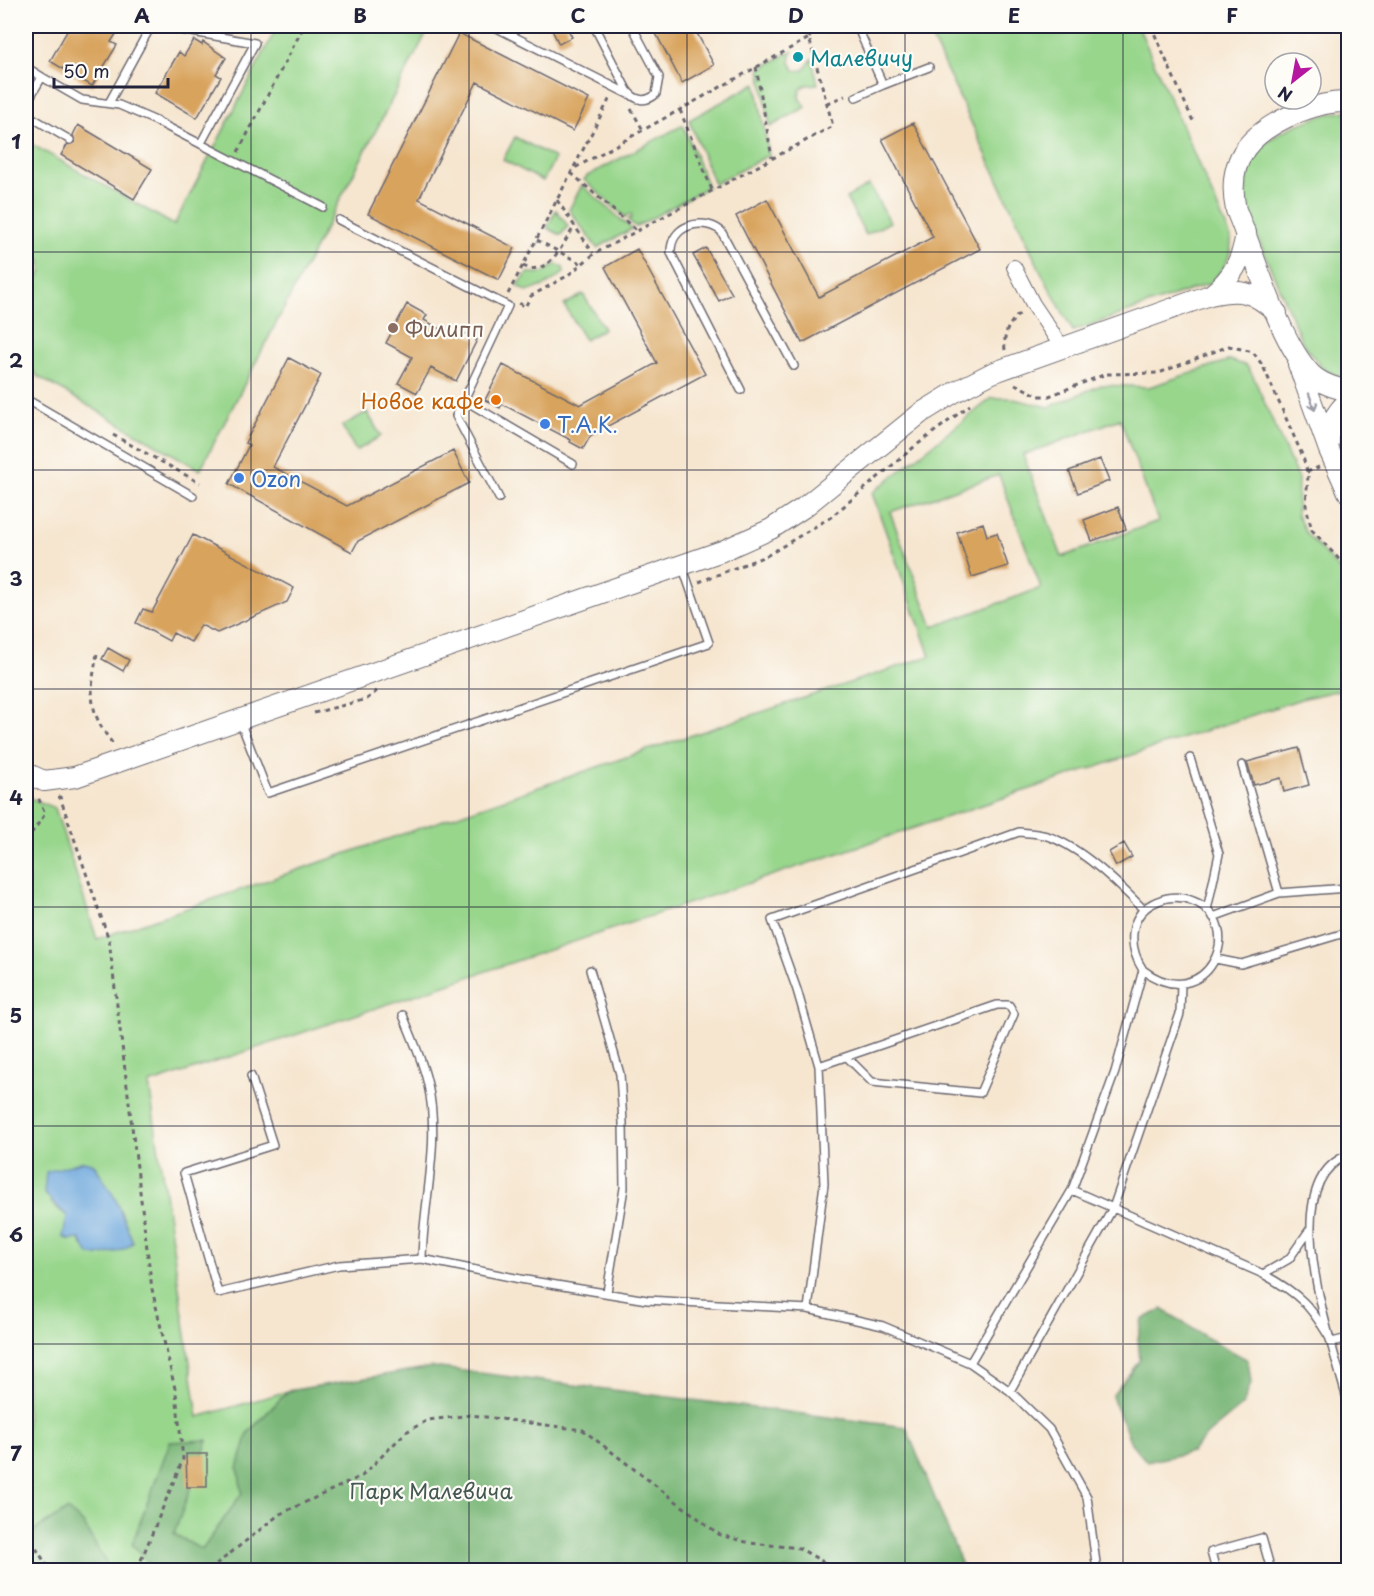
<svg xmlns="http://www.w3.org/2000/svg" width="1374" height="1596" font-family="'Playpen Sans',sans-serif">
	<rect width="100%" height="100%" fill="#fdfcf7"/>
	<filter id="ink" filterUnits="userSpaceOnUse"><feTurbulence type="fractalNoise" baseFrequency=".0167" numOctaves="2"/><feDisplacementMap in="SourceGraphic" scale="12" xChannelSelector="R" yChannelSelector="G"/><feConvolveMatrix kernelMatrix="1 2 1 2 8 2 1 2 1" color-interpolation-filters="sRGB"/></filter>
	<filter id="wash" filterUnits="userSpaceOnUse"><feTurbulence type="fractalNoise" baseFrequency=".008" numOctaves="4" result="noise"/><feDisplacementMap in="SourceGraphic" scale="24" xChannelSelector="R" yChannelSelector="G"/><feGaussianBlur stdDeviation="1.35" result="paint"/><feColorMatrix in="noise" values="0 0 0 0 0 0 0 0 0 0 0 0 0 0 0 0 0 1.4 0 .05"/><feComposite in="paint" operator="in"/></filter>
	<g filter="url(#wash)">
		<rect width="100%" height="100%" fill="#f6e6d0"/>
		<path fill="#98d68c" stroke="#5d7c64" stroke-width="1.5" fill-rule="evenodd" d="M248 26H430L200 470 37 376 26 359V293L41 273V261L28 237 32 213 30 201 26 194V141L174 225 276 29Z
			M926 26H1138L1231 238C1232 259 1224 268 1211 283L1073 331 1043 276Z
			M792 51 790 62 795 71 804 70 812 59 818 84 806 85 800 90 799 98 806 107 770 127 760 69Z
			M756 83 769 155 714 184 689 120Z
			M1348 111V381L1323 369 1303 344 1248 215C1240 166 1254 142 1299 124 1316 118 1330 112 1348 111Z
			M683 125 708 187 636 227 628 220 632 217 631 214 625 217 584 180 587 176Z
			M515 137 555 158 543 181 503 160Z
			M582 185 632 229 597 248 569 210Z
			M869 185 890 222 866 235 846 198Z
			M556 210 568 226 561 235 547 228Z
			M556 264 563 267 564 273 546 285 527 292 517 286 528 273H543Z
			M583 294 604 329 585 340 564 305Z
			M1230 360 1247 366 1253 376 1298 479 1297 515 1306 533 1348 579V688L1301 699 1093 768 149 1084 198 1417 288 1391 253 1428 934 1570H26L28 797 55 808 97 939 641 752 930 656 872 493 992 398H1009L1049 407 1101 385 1149 387ZM1120 419 1158 521 1062 557 1023 455ZM999 475 1041 588 933 627 890 512ZM51 1198H115L133 1242C122 1256 98 1247 82 1245L80 1239 69 1240 67 1216 51 1203Z
			M367 412 381 436 356 451 342 426Z"/>
		<path fill="#7ab778" stroke="#4e6c5a" stroke-width="1.5" d="M1162 1309 1204 1336 1248 1360 1251 1383 1243 1405 1208 1434 1191 1452 1147 1462 1131 1443 1112 1396 1140 1360 1138 1338 1142 1320Z
			M432 1367 906 1427 964 1570H155L132 1544 170 1442 208 1440 174 1534 202 1550 242 1493 238 1468 248 1433 288 1391Z
			M67 1510 83 1523 110 1570H26L30 1533Z"/>
		<path fill="#6ba6dc" stroke="#46648c" stroke-width="1.5" d="M84 1161 94 1164 115 1198 133 1242C124 1253 102 1256 89 1255L80 1239 69 1240 63 1237 67 1216 44 1193 46 1172Z"/>
		<g id="blocks">
			<path fill="#d8a35c" d="M70 26H121L111 42 117 45 92 86 50 61Z
				M550 26H566L572 37 559 44Z
				M652 26H693L714 65 682 83Z
				M459 33 589 99 573 131 477 82 419 199 515 248 499 280 368 214Z
				M194 40 202 45 203 42 226 58 216 74 221 77 197 118 155 93 179 52 184 56Z
				M913 123 980 249 802 343 736 216 767 199 819 297 933 237 882 139Z
				M78 125 152 169 134 199 61 155 67 145 75 142 73 135Z
				M706 248 732 294 719 301 693 255Z
				M637 249 705 374 591 435 583 449 570 442 571 440 502 404 500 408 485 400 503 365 580 405 657 363 605 267Z
				M407 304 427 315 424 320 453 336 457 329 477 340 456 381 431 368 417 393 398 383 412 357 386 343Z
				M289 358 321 375 273 467 347 506 453 451 469 483 358 541 352 552 229 484 249 445 245 443Z
				M1100 459 1109 481 1078 493 1069 471Z
				M1118 507 1126 529 1092 541 1084 520Z
				M983 523 987 536 997 533 1008 566 972 577 957 532Z
				M193 535 294 588 287 602 217 633 201 625 191 642 173 633 169 641 136 623 143 609 152 612Z
				M108 648 129 660 123 671 102 659Z
				M1299 748 1309 785 1284 792 1281 778 1254 785 1247 762Z
				M1124 843 1132 857 1116 866 1109 852Z
				M186 1454H207V1487H187Z"/>
		</g>
	</g>
	<g filter="url(#ink)">
		<use href="#blocks" fill-opacity="0" stroke="#6c676f" stroke-width="1.5"/>
		<g fill="none" stroke-linecap="round" stroke-linejoin="round">
			<g stroke="#6c676f" stroke-width="10">
				<path id="lane" d="M158 26 255 43 201 143
					M493 26 628 94
					M594 26 627 90C635 101 646 103 656 94L659 77 632 26
					M857 26 883 85 929 67
					M26 67 42 77 26 104
					M42 77 82 100 119 105 156 121 323 207
					M856 97 883 85
					M109 103 151 26
					M26 114 70 140
					M339 220 508 306 464 400
					M741 390 671 253C670 226 701 216 721 231L794 366
					M26 399 193 496
					M499 498 456 416 464 400 573 464
					M240 721 268 793 709 643 683 568
					M1190 758 1219 854 1207 910
					M1242 765 1279 893
					M1213 917 1279 893 1348 888
					M1216 959 1241 964 1348 932
					M590 970 620 1074 623 1123 624 1188 607 1292
					M403 1015C412 1038 423 1061 428 1085 441 1143 423 1202 422 1259
					M819 1066 997 1005H1009L1014 1014 980 1093 872 1082 848 1058
					M251 1076 273 1145 184 1173 218 1293 339 1265 422 1259 520 1279 647 1300 808 1309 883 1326 970 1363 1010 1391 1049 1429 1087 1497 1097 1570
					M1348 1155C1272 1184 1334 1347 1348 1403
					M1072 1190 1263 1274C1300 1294 1311 1306 1332 1342L1348 1338
					M1263 1274 1289 1259 1310 1229
					M808 1309 824 1184 819 1066 797 990 772 920 1019 832C1028 833 1038 833 1047 836 1080 846 1120 885 1144 910
					M970 1363 1072 1190 1115 1072 1143 970C1128 947 1127 913 1158 901 1170 896 1181 896 1193 901 1250 923 1207 1018 1143 970
					M1010 1391 1113 1208 1180 1014 1181 984
					M1216 1570 1211 1552 1262 1538 1271 1570"/>
			</g>
			<g stroke="#6c676f" stroke-width="16">
				<path id="street" d="M1014 267 1033 304 1062 347"/>
			</g>
			<g stroke="#6c676f" stroke-width="22">
				<path id="secondary" d="M1348 102C1331 101 1316 106 1299 112 1252 131 1225 157 1236 210 1255 255 1279 341 1311 374 1321 384 1335 388 1348 391
					M1212 294C1233 277 1242 260 1246 233
					M1298 364 1329 450 1348 492
					M1329 444C1329 425 1334 414 1348 401
					M26 773 44 781 75 777 722 551 771 529 803 508 921 413 955 392 992 373 1210 295C1241 288 1253 291 1277 313"/>
			</g>
			<path stroke="#6c676f" stroke-width="3" stroke-dasharray="4.5 4.5" stroke-linecap="butt" d="M1151 26 1193 121
				M809 38 816 26
				M756 67 772 158
				M827 103 845 96
				M631 109 643 130
				M680 110 712 190
				M238 152 304 26
				M574 167 611 96
				M571 173 637 231
				M557 200 593 253
				M537 240 582 264
				M523 266C549 278 562 244 575 226
				M508 294 573 169 809 38 833 126 594 254 567 276 531 296 525 307 519 303
				M1005 350C1003 333 1009 322 1022 312
				M1015 384 1039 396H1049L1106 374 1159 373 1229 346 1253 352 1263 366 1303 457 1308 475 1306 506 1312 530 1348 569
				M113 435 200 483
				M1307 472 1319 467
				M699 582 768 555 831 517 914 447 970 405
				M97 654C90 692 87 711 113 744
				M314 713 367 699 378 690
				M58 797H60L109 940 152 1289 176 1393 183 1459 137 1570
				M26 841 45 814 38 797
				M26 1533 50 1570
				M209 1570 280 1514 362 1476 406 1432 428 1420 471 1415 583 1430 720 1535 750 1543 799 1548 837 1570"/>
			<use href="#lane" stroke="#fff" stroke-width="7"/>
			<use href="#street" stroke="#fff" stroke-width="14"/>
			<use href="#secondary" stroke="#fff" stroke-width="20"/>
		</g>
		<defs><path id="oneway-shaft" d="M-6 0H5M1.5-3L5.5 0L1.5 3" fill="none" stroke-width="1.6" stroke-linecap="round" stroke-linejoin="round" transform="scale(1.5)"/></defs>
		<use stroke="#9c9ca7" href="#oneway-shaft" transform="translate(1312 402) rotate(70)"/>
	</g>
	<path fill="none" stroke="#22223b" stroke-width="1.5" stroke-opacity="0.55" d="M251 26V1570M469 26V1570M687 26V1570M905 26V1570M1123 26V1570M26 252H1348M26 470H1348M26 689H1348M26 907H1348M26 1126H1348M26 1344H1348"/>
	<circle fill="#0f9aa8" stroke="#fdfcf7" stroke-width="2" cx="798" cy="57" r="6"/>
	<circle fill="#8d6e63" stroke="#fdfcf7" stroke-width="2" cx="393" cy="328" r="6"/>
	<circle fill="#e8710a" stroke="#fdfcf7" stroke-width="2" cx="496" cy="400" r="6"/>
	<g fill="#3f7fe0" stroke="#fdfcf7" stroke-width="2">
		<circle cx="545" cy="424" r="6"/>
		<circle cx="239" cy="478" r="6"/>
	</g>
	<g text-anchor="middle" dominant-baseline="central" stroke-width="4.5" stroke-linejoin="round" paint-order="stroke">
		<g font-size="21" fill="#0d838f" stroke="#fdfcf7" text-anchor="start">
			<text x="810" y="57">Малевичу</text>
		</g>
		<g font-size="21" fill="#785e54" stroke="#fdfcf7" text-anchor="start">
			<text x="405" y="328">Филипп</text>
		</g>
		<g font-size="21" fill="#c56008" stroke="#fdfcf7" text-anchor="end">
			<text x="484" y="400">Новое кафе</text>
		</g>
		<g font-size="21" fill="#366cbe" stroke="#fdfcf7" text-anchor="start">
			<text x="557" y="424">Т.А.К.</text>
			<text x="251" y="478">Ozon</text>
		</g>
		<g font-size="21" fill="#455853" stroke="#fdfcf7">
			<text x="431" y="1490">Парк Малевича</text>
		</g>
	</g>
	<rect width="1374" height="1596" fill="none" stroke="#fdfcf7" stroke-width="66"/>
	<g transform="translate(1293 81) rotate(211)"><circle r="28" fill="#fdfcf7" stroke="#a5a5ac" stroke-width="1.5"/>
	<path d="M0-4.5L10 22L0 15L-10 22Z" fill="#b5179e"/>
	<text y="-9" font-size="16" font-weight="bold" text-anchor="middle" fill="#22223b">N</text>
	</g>
	<path d="M54 78v9h114v-9" fill="none" stroke="#22223b" stroke-width="3"/>
	<text x="63" y="78" font-size="18" fill="#22223b" stroke="#fdfcf7" stroke-width="4.5" paint-order="stroke">50 m</text>
	<rect x="33" y="33" width="1308" height="1530" fill="none" stroke="#22223b" stroke-width="2"/>
	<g font-size="20" text-anchor="middle" font-weight="bold" fill="#22223b">
		<text x="142" y="23">A</text>
		<text x="360" y="23">B</text>
		<text x="578" y="23">C</text>
		<text x="796" y="23">D</text>
		<text x="1014" y="23">E</text>
		<text x="1232" y="23">F</text>
		<text x="16" y="149">1</text>
		<text x="16" y="368">2</text>
		<text x="16" y="586">3</text>
		<text x="16" y="805">4</text>
		<text x="16" y="1023">5</text>
		<text x="16" y="1242">6</text>
		<text x="16" y="1461">7</text>
	</g>
</svg>
